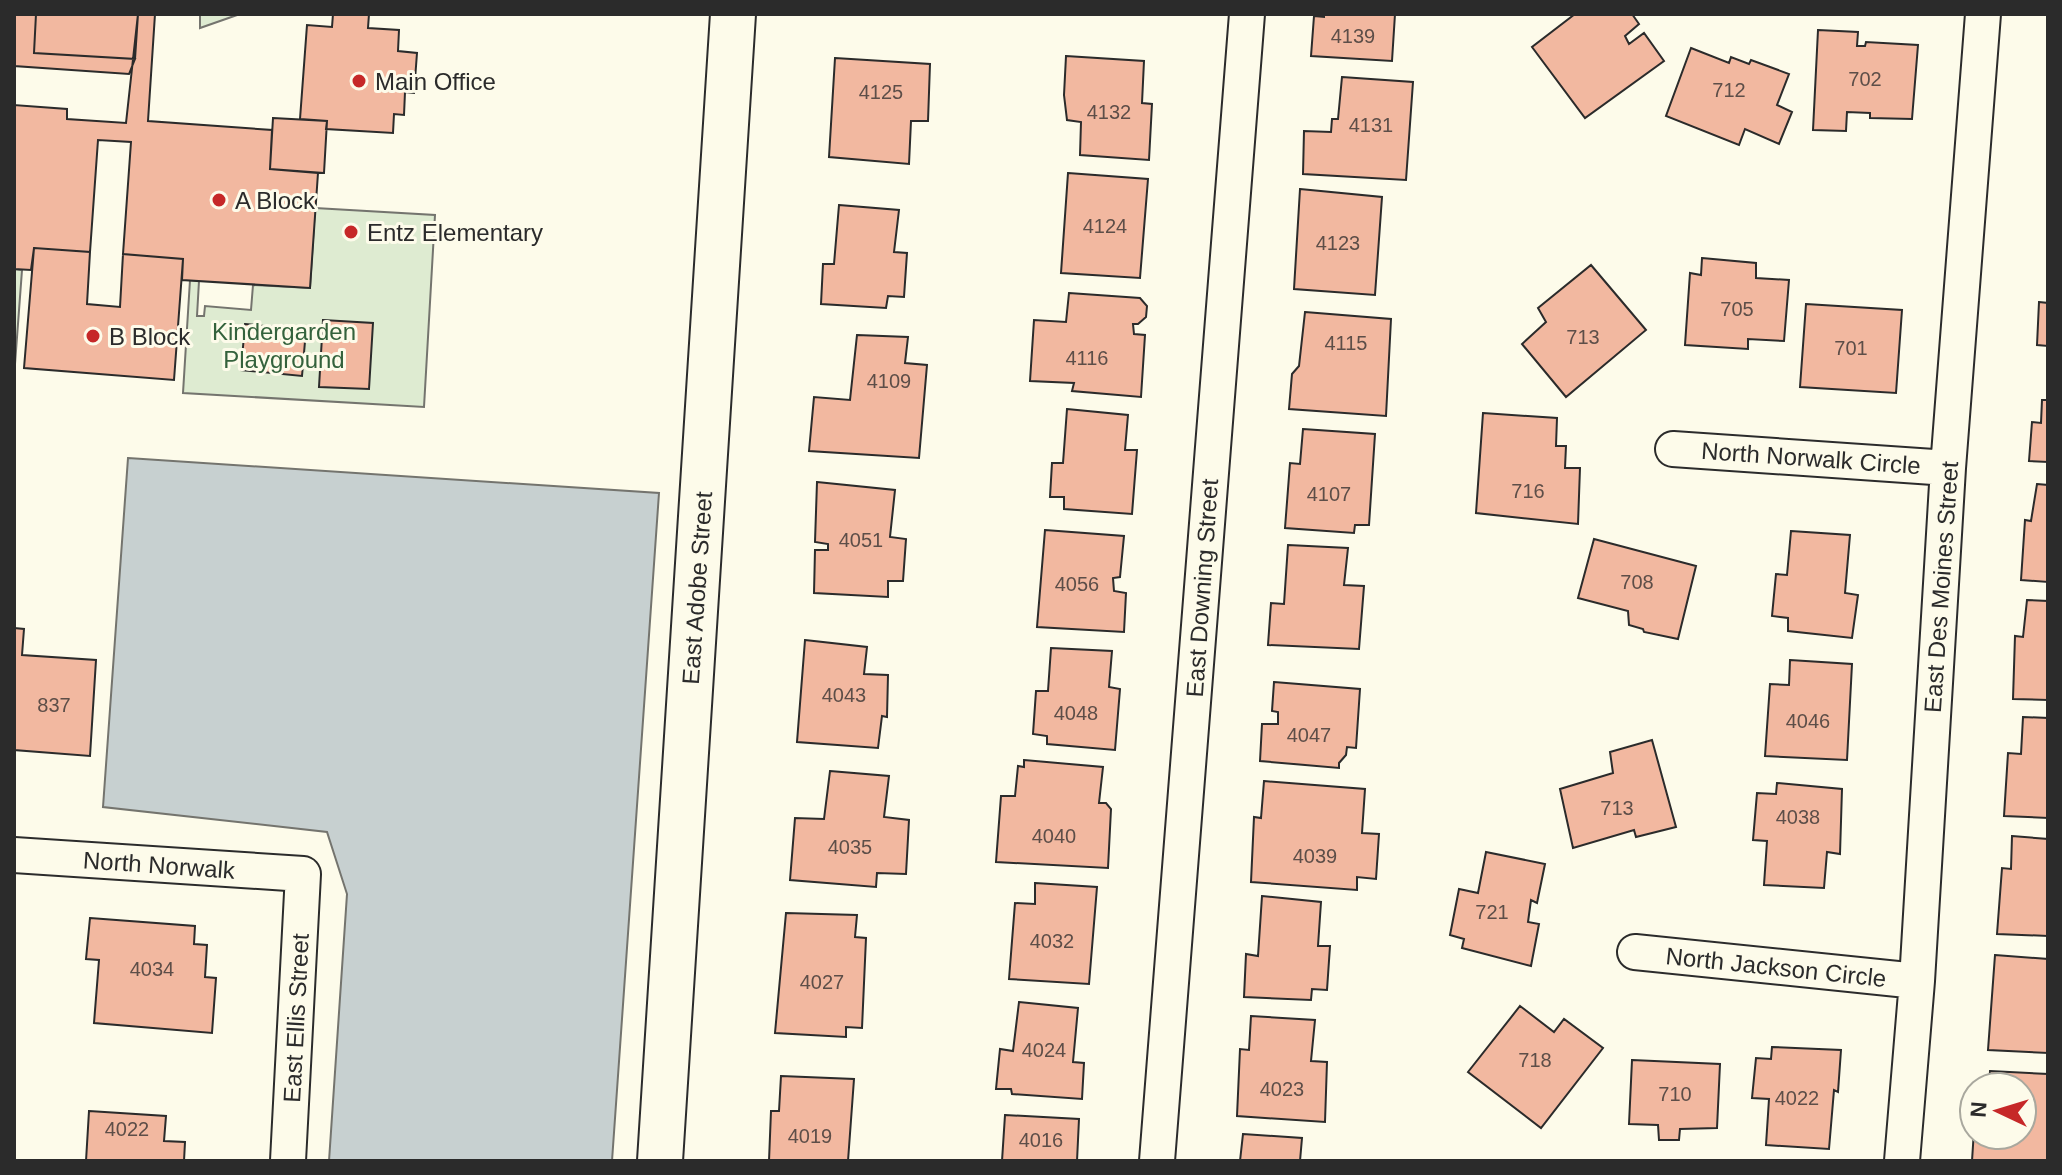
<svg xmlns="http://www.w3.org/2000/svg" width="2062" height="1175" font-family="Arial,sans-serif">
	<rect width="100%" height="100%" fill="#fdfbea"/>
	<path fill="#deebd1" stroke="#74746e" stroke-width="2" d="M200 14H240L200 28Z
		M315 208 435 215 424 407 183 393 190 280 199 281 197 316H204L205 306 251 310 253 285 310 288Z
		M14 269 22 270 15 364H14Z"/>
	<path fill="#c7d0d0" stroke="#74746e" stroke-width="2" d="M128 458 659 493 612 1161H329L347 894 327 832 103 807Z"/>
	<path fill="#f2b8a0" stroke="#2b2b2b" stroke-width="2" d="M14 14H36L34 53 135 59 129 74 14 66Z
		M36 14H138L135 59 34 53Z
		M138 14H155L148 121 272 130 270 169 318 173 310 288 182 280 183 259 123 254 131 142 98 140 90 252 34 248 31 270 14 269V105L67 109V119L126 123Z
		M333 14H369L368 28 399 30 398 51 417 53 414 93 405 92 404 115 394 114 393 133 326 129 327 121 300 119 307 25 332 27Z
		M1324 14H1395L1392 61 1311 56 1314 16 1324 17Z
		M1575 14H1632L1639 24 1625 36 1629 44 1644 33 1664 61 1585 118 1532 47Z
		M1818 30 1858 32 1857 46H1865L1866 42 1918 45 1912 119 1870 118V113L1847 112 1846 131 1813 130Z
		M1691 48 1729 63 1731 57 1749 64 1751 60 1789 74 1777 105 1792 112 1779 144 1745 129 1739 145 1666 116Z
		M1066 56 1144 61 1142 103 1152 104 1149 160 1080 155 1081 122 1067 120 1064 95Z
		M835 58 930 64 928 121H911L909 164 829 157Z
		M1342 77 1413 82 1406 180 1303 174 1304 131 1331 132 1332 119H1338Z
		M273 118 327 121 324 173 270 169Z
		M1068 173 1148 179 1140 278 1061 273Z
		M1300 189 1382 197 1375 295 1294 289Z
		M839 205 899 210 894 252 907 253 904 297 888 296 886 308 821 304 823 264H834Z
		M34 248 90 252 87 304 120 307 123 254 183 259 174 380 24 368Z
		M1702 258 1756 263V278L1789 280 1784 341 1748 339V349L1685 345 1690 273 1701 275Z
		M1591 265 1646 330 1566 397 1522 344 1546 322 1538 308Z
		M1069 293 1140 298 1147 306 1146 317 1138 324H1133L1134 334 1145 335 1141 397 1072 391 1074 383 1030 381 1034 320 1066 322Z
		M2039 302 2048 303V346L2037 345Z
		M1806 304 1902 310 1896 393 1800 387Z
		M1305 312 1391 319 1386 416 1289 409 1292 374 1299 366Z
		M323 320 373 323 369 389 319 387Z
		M245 324 306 330 302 376 241 370Z
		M857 335 908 337 905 363 927 365 919 458 809 451 814 397 850 400Z
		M2042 400H2048V462L2029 461 2032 422 2041 423Z
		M1067 409 1128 415 1125 450H1137L1132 514 1064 509V497H1050L1052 463H1063Z
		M1483 413 1557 418 1556 446H1566L1565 468H1580L1578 524 1476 513Z
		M1303 429 1375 434 1369 525H1355L1354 533 1285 528 1290 463 1300 464Z
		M817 482 895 490 890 537 906 539 903 581H888V597L814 593 815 550H828V544L815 542Z
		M2037 484 2048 485V582L2021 580 2025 520 2031 521Z
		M1045 530 1124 536 1120 577 1113 578 1114 591 1126 593 1124 632 1037 627Z
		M1791 531 1850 535 1845 593 1858 595 1852 638 1788 631V618L1772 616 1776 574 1787 575Z
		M1594 539 1696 566 1678 639 1644 632 1643 629 1629 625 1628 611 1578 598Z
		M1288 545 1348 548 1344 585 1364 586 1359 649 1268 645 1271 603 1284 604Z
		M2027 600 2048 601V700L2013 699 2015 636 2023 637Z
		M14 628 24 629 22 655 96 660 90 756 14 750Z
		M805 640 867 647 864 674 888 675 887 717 882 716 878 748 797 742Z
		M1051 648 1112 651 1109 687 1120 689 1115 750 1047 744V736L1033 734 1036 691H1048Z
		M1790 660 1852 664 1847 760 1765 756 1770 684 1789 685Z
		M1274 682 1360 689 1356 748 1347 747 1346 755 1339 763V768L1260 761 1262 724H1278V712L1272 711Z
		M2023 717 2048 718V818L2004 816 2008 753 2021 754Z
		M1652 740 1676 827 1636 837 1634 830 1573 848 1560 789 1613 773 1610 752Z
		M1024 760 1103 767 1099 803H1106L1111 809 1108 868 996 862 1001 796H1015L1018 766 1024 767Z
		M830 771 889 776 884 817 909 820 906 874 877 873 876 887 790 880 795 818 824 819Z
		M1264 781 1365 789 1362 833 1379 834 1376 879 1357 877V890L1251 882 1254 817 1261 818Z
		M1777 783 1842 789 1840 854 1827 852 1824 888 1764 885 1767 841 1753 840 1757 793 1776 794Z
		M2012 836 2048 839V936L1997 934 2002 868 2011 869Z
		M1486 852 1545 864 1537 903 1531 900 1528 922 1539 924 1531 966 1462 948 1464 939 1450 935 1459 889 1478 893Z
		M1035 883 1097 887 1089 984 1009 979 1015 903 1035 904Z
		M1262 896 1321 902 1318 946H1330L1327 990 1312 989 1311 1000 1244 997 1246 954 1258 956Z
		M786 913 857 915 855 937 866 938 862 1028 846 1027V1037L775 1033Z
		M90 918 195 926 194 944 207 945 205 977 216 978 212 1033 94 1023 99 960 86 959Z
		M1995 955 2048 959V1053L1988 1050Z
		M1019 1002 1078 1008 1073 1062 1084 1063 1082 1099 1012 1094 1011 1089H996L1000 1049 1013 1051Z
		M1520 1006 1554 1032 1564 1019 1603 1048 1541 1128 1468 1072Z
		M1251 1016 1315 1020 1311 1061 1327 1062 1325 1122 1237 1116 1240 1049 1249 1050Z
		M1772 1047 1841 1050 1838 1092 1834 1090 1829 1149 1766 1145 1769 1099 1752 1098 1756 1058 1771 1059Z
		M1632 1060 1720 1064 1717 1128 1680 1129 1679 1140H1659L1658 1125 1629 1124Z
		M1990 1071 2048 1074V1161H1972L1974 1130V1135H2022V1087H1989Z
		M781 1076 854 1079 848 1161H769L771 1111H779Z
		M89 1111 166 1116 164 1141 185 1142 184 1161H86Z
		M1005 1115 1079 1119 1077 1161H1002Z
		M1243 1134 1302 1138 1300 1161H1240Z"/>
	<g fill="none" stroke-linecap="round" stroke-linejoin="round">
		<g stroke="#2b2b2b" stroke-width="38">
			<path id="street" d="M1673 449 1948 468
				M14 855 303 874 288 1161
				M1635 952 1917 981
				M1157 1161 1247 14
				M1902 1161 1917 981 1948 468 1983 14"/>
		</g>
		<g stroke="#2b2b2b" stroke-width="48">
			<path id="secondary" d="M660 1161 733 14"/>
		</g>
		<use href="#street" stroke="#fdfbea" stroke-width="34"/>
		<use href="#secondary" stroke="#fdfbea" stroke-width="44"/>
	</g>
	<g fill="#c62828" stroke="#fdfbea" stroke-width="3">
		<circle cx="359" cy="81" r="8"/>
		<circle cx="219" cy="200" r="8"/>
		<circle cx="351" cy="232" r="8"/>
		<circle cx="93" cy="336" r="8"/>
	</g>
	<g text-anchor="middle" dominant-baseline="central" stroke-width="6" stroke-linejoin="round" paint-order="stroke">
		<g font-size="20" fill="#5d4e48">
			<text x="1353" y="36">4139</text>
			<text x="1865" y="79">702</text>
			<text x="1729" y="90">712</text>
			<text x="881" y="92">4125</text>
			<text x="1109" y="112">4132</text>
			<text x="1371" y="125">4131</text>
			<text x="1105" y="226">4124</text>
			<text x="1338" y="243">4123</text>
			<text x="1737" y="309">705</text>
			<text x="1583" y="337">713</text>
			<text x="1346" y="343">4115</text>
			<text x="1851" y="348">701</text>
			<text x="1087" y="358">4116</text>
			<text x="889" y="381">4109</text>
			<text x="1528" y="491">716</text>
			<text x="1329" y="494">4107</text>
			<text x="861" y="540">4051</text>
			<text x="1637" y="582">708</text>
			<text x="1077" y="584">4056</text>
			<text x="844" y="695">4043</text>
			<text x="54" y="705">837</text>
			<text x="1076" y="713">4048</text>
			<text x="1808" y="721">4046</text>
			<text x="1309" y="735">4047</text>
			<text x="1617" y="808">713</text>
			<text x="1798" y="817">4038</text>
			<text x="1054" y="836">4040</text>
			<text x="850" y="847">4035</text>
			<text x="1315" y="856">4039</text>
			<text x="1492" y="912">721</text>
			<text x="1052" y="941">4032</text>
			<text x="152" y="969">4034</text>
			<text x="822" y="982">4027</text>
			<text x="1044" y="1050">4024</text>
			<text x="1535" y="1060">718</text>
			<text x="1282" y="1089">4023</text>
			<text x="1675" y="1094">710</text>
			<text x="1797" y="1098">4022</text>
			<text x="127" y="1129">4022</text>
			<text x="810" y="1136">4019</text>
			<text x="1041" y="1140">4016</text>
		</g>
		<g font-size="24" fill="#2b2b2b" stroke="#fdfbea" text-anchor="start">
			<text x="375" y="81">Main Office</text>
			<text x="235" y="200">A Block</text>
			<text x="367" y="232">Entz Elementary</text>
			<text x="109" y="336">B Block</text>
		</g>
		<g font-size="24" fill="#34623c" stroke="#fdfbea">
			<text x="284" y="331">Kindergarden<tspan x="284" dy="28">Playground</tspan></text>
		</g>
		<g font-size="24" fill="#2b2b2b" stroke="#fdfbea">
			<text transform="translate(1811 458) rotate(4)">North Norwalk Circle</text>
			<text transform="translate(1941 587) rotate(-86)">East Des Moines Street</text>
			<text transform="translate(697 588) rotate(-86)">East Adobe Street</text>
			<text transform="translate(1202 588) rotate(-86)">East Downing Street</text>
			<text transform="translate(159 865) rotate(4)">North Norwalk</text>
			<text transform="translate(1776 967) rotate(6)">North Jackson Circle</text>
			<text transform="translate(296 1018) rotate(-87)">East Ellis Street</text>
		</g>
	</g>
	<rect width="2062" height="1175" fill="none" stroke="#2b2b2b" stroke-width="32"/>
	<g transform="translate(1998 1111) rotate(274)"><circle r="38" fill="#fdfbea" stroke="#a9a89e" stroke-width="2"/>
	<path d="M0-6L14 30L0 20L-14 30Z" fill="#c62828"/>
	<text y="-12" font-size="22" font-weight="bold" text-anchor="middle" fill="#2b2b2b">N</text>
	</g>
</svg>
